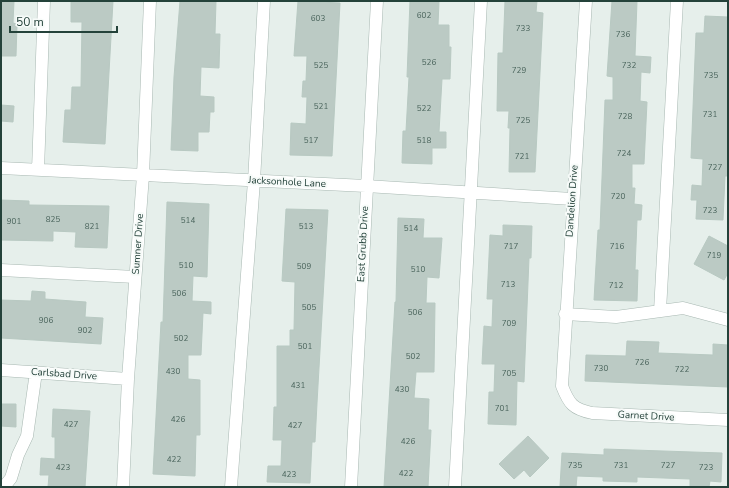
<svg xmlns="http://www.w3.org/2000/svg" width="729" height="488" font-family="'Nunito Sans',sans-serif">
	<rect width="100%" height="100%" fill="#e6efeb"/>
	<path fill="#bbcac4" stroke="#b8c9c2" d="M1 1H14L13 23 17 24 16 56H1Z
		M71 1H113L105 144 63 142 65 110H71L72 87H81L82 22H71Z
		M180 1H216L215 34H220L219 68 201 67 200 96 214 97V112H210L209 132H198V151L171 150 174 77Z
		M298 1 340 3 332 156 290 155 291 123 306 124 307 97H302L303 81H306L307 56H294Z
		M410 1H439L438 25H449V47H451L450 79H442L439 132H446V148H432V164L402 163 403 131H406L409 77H407Z
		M505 1H537L536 12 543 13 535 172H509L510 128H508L509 111H497L498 53H503Z
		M612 1H637L635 56 651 57 650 73 641 72 640 101 647 102 644 164H632V188H635L634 204 642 205 641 220H637L635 270H638L637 301 594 300 598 230H600L605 100H613V77L607 76Z
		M705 16 728 17V176H725L723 220 696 219 697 200H691L692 185 702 186 703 159 691 158 696 33H704Z
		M1 105 14 106 13 122 1 121Z
		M1 200 29 201V205L109 206 107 248 75 247 76 232 53 231V241L1 240Z
		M167 202 209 204 207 277 193 276 192 301 211 302V314L203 313 201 355H188V379L200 380V435H196L195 476 153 474 161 322H163Z
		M286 209 328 210 317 403 315 442H312L310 483 267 482 268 466H281L282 440H273L274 407H277V346H290V330H294L295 282 282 281Z
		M398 218 424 219 423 238H442L439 278 427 277 426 303H435L434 372H416L414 398 429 399 428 430H431L428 487H384L395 302H396Z
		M503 225 532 226 531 258H529L524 382 517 381 516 425 488 424 489 392H494L495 364H482L484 326 492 327 493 299H487L490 235 503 236Z
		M709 236 728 246V273L724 280 694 264Z
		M32 291 45 292V299L86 302 85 317 103 318 101 344 1 338V300L31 301Z
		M627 341 659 342 658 353 713 355V344L728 345V387L585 381 586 355 626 356Z
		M1 404H16V427L1 426Z
		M53 409 90 411 85 487H48L49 475H40L41 458 55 459V437H52Z
		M528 436 549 458 530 477 524 470 514 479 499 464Z
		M604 449 722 453 721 482 710 481 709 487H690V479L637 477V482L603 481V477L577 476 576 487 560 486 562 453 604 455Z"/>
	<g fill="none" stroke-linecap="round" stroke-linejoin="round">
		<g stroke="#a8b8b2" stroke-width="13">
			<path id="minor" d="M586 1 562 386C569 404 573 409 592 413L728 420
				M1 168 366 186 572 199
				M38 170 44 1
				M1 270 135 277
				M660 311 677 1
				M565 314 616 317 683 308 728 320
				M1 370 128 379
				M4 487 11 478 18 455 27 436 36 372
				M123 487 128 379 143 175 150 1
				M231 487 254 181 264 1
				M351 487 377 1
				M455 487 481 1"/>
		</g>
		<use href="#minor" stroke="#fff" stroke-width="12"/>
	</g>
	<g text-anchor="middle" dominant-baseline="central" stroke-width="4" stroke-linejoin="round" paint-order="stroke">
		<g font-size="8" fill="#4a645c">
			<text x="424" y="15">602</text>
			<text x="318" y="18">603</text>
			<text x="523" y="28">733</text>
			<text x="623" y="34">736</text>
			<text x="429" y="62">526</text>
			<text x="321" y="65">525</text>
			<text x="629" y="65">732</text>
			<text x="519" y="70">729</text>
			<text x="711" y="75">735</text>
			<text x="321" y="106">521</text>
			<text x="424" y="108">522</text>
			<text x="710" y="114">731</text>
			<text x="625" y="116">728</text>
			<text x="523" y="120">725</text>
			<text x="311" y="140">517</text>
			<text x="424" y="140">518</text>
			<text x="624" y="153">724</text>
			<text x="522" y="156">721</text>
			<text x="715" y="167">727</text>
			<text x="618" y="196">720</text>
			<text x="710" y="210">723</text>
			<text x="53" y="219">825</text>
			<text x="188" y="220">514</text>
			<text x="14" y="221">901</text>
			<text x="92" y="226">821</text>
			<text x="306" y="226">513</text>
			<text x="411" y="228">514</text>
			<text x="511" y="246">717</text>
			<text x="617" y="246">716</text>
			<text x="714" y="255">719</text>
			<text x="186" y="265">510</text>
			<text x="304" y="266">509</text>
			<text x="418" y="269">510</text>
			<text x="508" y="284">713</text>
			<text x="616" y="285">712</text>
			<text x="179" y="293">506</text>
			<text x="309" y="307">505</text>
			<text x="415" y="312">506</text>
			<text x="46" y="320">906</text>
			<text x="509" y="323">709</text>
			<text x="85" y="330">902</text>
			<text x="181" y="338">502</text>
			<text x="305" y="346">501</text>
			<text x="413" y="356">502</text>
			<text x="642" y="362">726</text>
			<text x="601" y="368">730</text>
			<text x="682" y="369">722</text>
			<text x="173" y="371">430</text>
			<text x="509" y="373">705</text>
			<text x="298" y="385">431</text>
			<text x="402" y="389">430</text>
			<text x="502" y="408">701</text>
			<text x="178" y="419">426</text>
			<text x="71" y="424">427</text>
			<text x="295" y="425">427</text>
			<text x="408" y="441">426</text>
			<text x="174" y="459">422</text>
			<text x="575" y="465">735</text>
			<text x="621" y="465">731</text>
			<text x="668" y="465">727</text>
			<text x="63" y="467">423</text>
			<text x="706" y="467">723</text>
			<text x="406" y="473">422</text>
			<text x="289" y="474">423</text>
		</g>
		<g font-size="10" fill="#24423a" stroke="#f7fbf9">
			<text transform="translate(287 182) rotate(3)">Jacksonhole Lane</text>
			<text transform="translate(572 201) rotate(-86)">Dandelion Drive</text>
			<text transform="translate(138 244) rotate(-86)">Sumner Drive</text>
			<text transform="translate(363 244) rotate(-87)">East Grubb Drive</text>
			<text transform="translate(64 374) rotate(4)">Carlsbad Drive</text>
			<text transform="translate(646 416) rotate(3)">Garnet Drive</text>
		</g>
	</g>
	<rect width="729" height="488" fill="none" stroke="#24423a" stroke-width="4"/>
	<path d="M10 26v6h107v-6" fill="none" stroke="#24423a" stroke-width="2"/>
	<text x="16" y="26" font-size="12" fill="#24423a" stroke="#f7fbf9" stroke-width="3" paint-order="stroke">50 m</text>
</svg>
